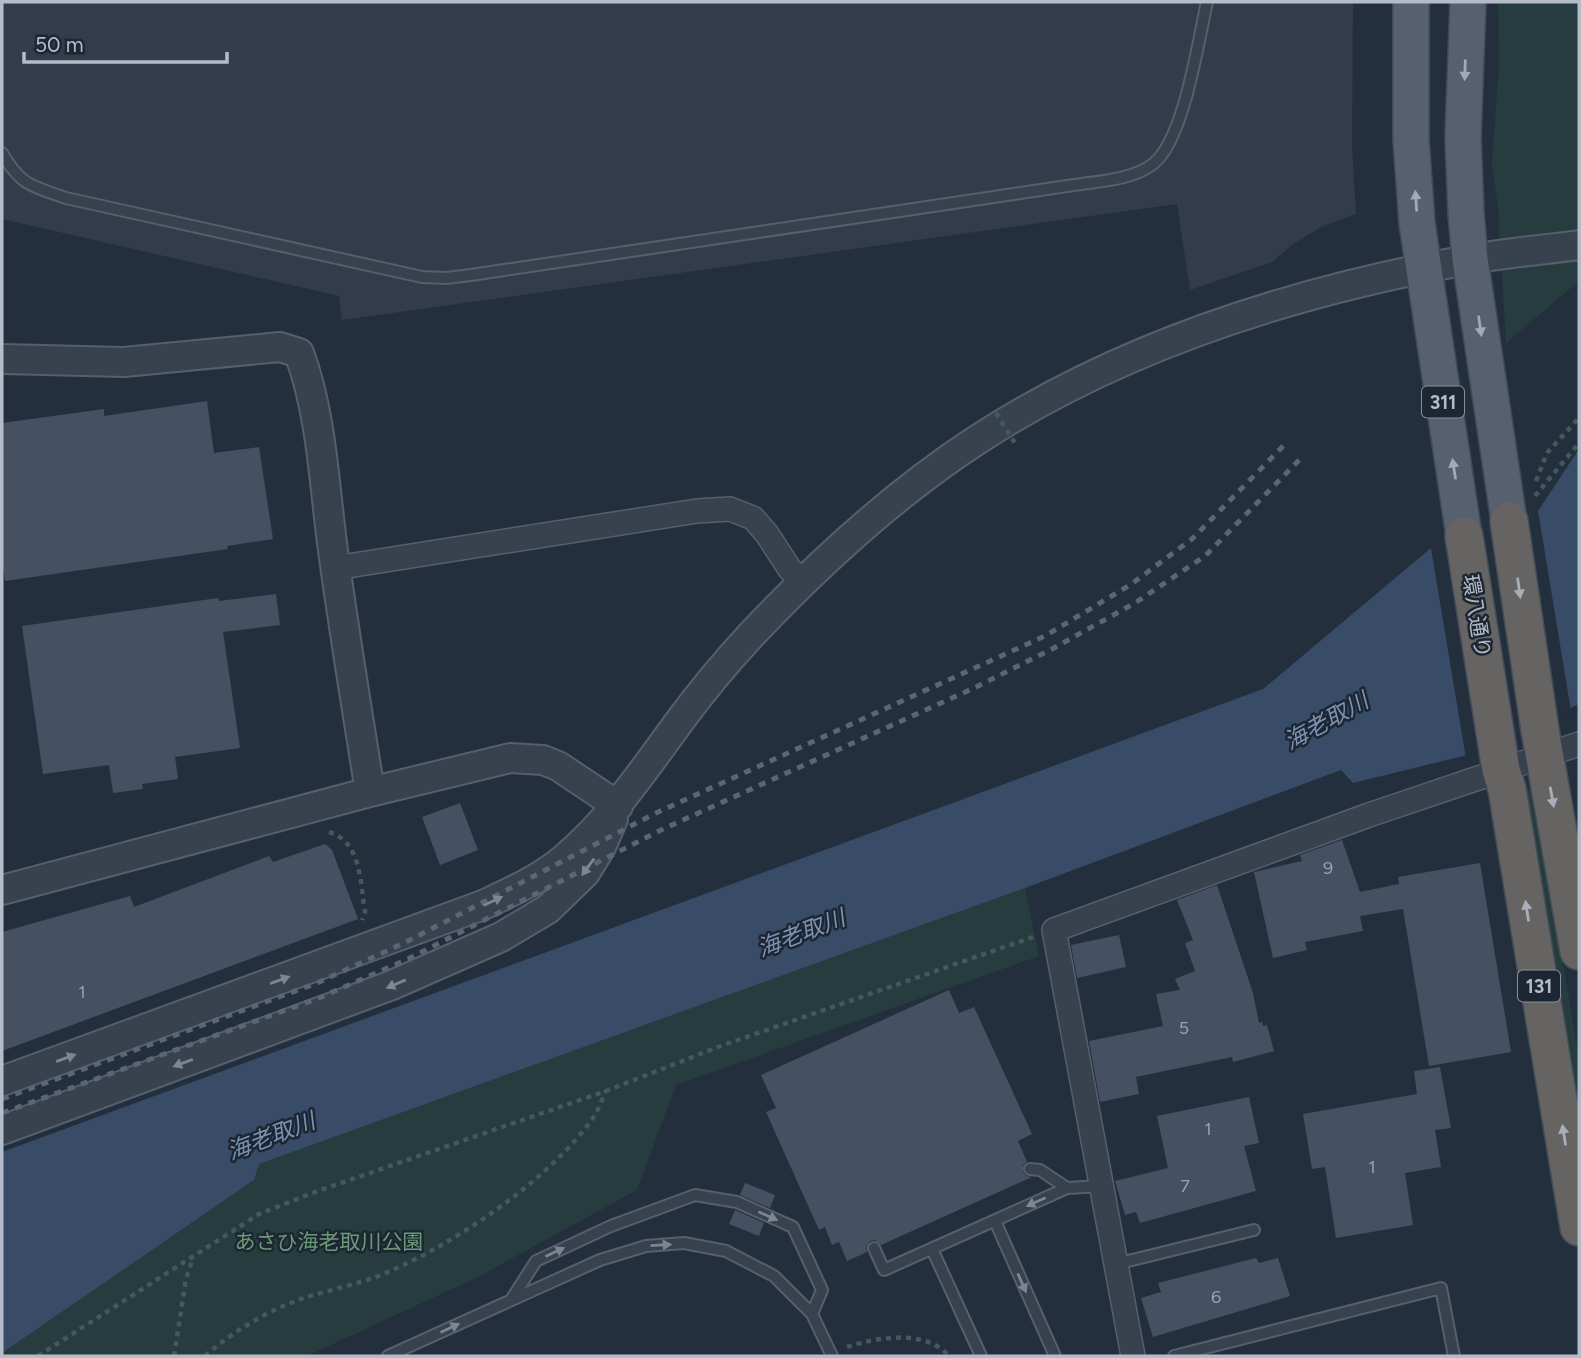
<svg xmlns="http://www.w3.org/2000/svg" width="1581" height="1358" font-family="Figtree,'Noto Sans JP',sans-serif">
	<rect width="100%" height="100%" fill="#242f3e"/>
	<path fill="#323c4b" d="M2 2H1353L1352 146 1356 214 1323 226 1293 244 1272 262 1190 290 1177 204 342 320 339 296 2 219Z"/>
	<path fill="#263c3f" d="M1498 2H1579V281L1506 343 1498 209 1492 162 1499 66Z
		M1533 789 1579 1057V1102L1526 791Z
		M1025 888 1039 956 676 1085 637 1190 478 1277 307 1356H2V1353L254 1180 259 1164Z"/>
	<path fill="#394c67" d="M1579 449V704L1463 756 1353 783 1341 770 1025 888 259 1164 254 1180 2 1353V1152L1263 689 1431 548 1538 511Z"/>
	<path fill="#242f3e" d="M1538 511 1571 711 1466 759 1431 548Z"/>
	<path fill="#455162" d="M207 401 214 453 259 447 273 539 227 546 228 549 5 581 2 560V423L104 409V416Z
		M276 594 280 625 223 632 240 748 175 757 178 779 142 784 143 789 113 793 109 765 43 774 22 626 218 598 219 601Z
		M460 803 478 850 440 865 422 817Z
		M1342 840 1360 892 1399 884 1398 877 1480 863 1511 1052 1429 1066 1403 909 1360 916 1363 931 1305 942 1307 950 1273 958 1254 872 1302 861 1300 855Z
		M325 844 332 850 358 919 2 1051V932L130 896 134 907 269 856 273 862Z
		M1217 885 1253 993 1259 1023 1262 1022 1263 1026 1267 1025 1274 1051 1233 1062 1232 1057 1136 1077 1139 1094 1100 1102 1089 1041 1163 1026 1156 994 1180 990 1175 979 1195 971 1185 943 1193 940 1177 900Z
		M1119 935 1126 967 1077 978 1071 945Z
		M949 990 959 1013 974 1007 1032 1134 1018 1141 1027 1162 1023 1165V1172L1026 1176 1032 1177 881 1245 875 1240 870 1241 866 1247 867 1252 847 1261 839 1242 832 1245 825 1227 819 1230 766 1112 776 1108 761 1075Z
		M1440 1067 1451 1128 1435 1130 1441 1167 1405 1173 1413 1225 1336 1238 1325 1167 1312 1169 1303 1114 1417 1094 1414 1071Z
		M1249 1097 1259 1143 1244 1146 1256 1191 1140 1223 1136 1212 1125 1215 1115 1181 1168 1168 1157 1116Z
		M745 1183 775 1195 770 1208 740 1195Z
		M735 1210 764 1223 759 1236 729 1224Z
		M1256 1258 1259 1263 1278 1258 1290 1296 1153 1337 1141 1298 1161 1292 1158 1283Z"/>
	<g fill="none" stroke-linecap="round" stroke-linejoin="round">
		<g stroke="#565f6c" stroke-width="14">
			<path id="service" d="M2 153C21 186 32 186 66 198L422 277 446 278 471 275 1074 185C1100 181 1132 180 1153 164 1184 140 1198 42 1207 2
				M1030 1169 1040 1170 1067 1188
				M995 1221 1055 1356
				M874 1248 884 1270 1067 1188 1102 1186
				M932 1249 981 1356
				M1116 1264 1254 1230
				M511 1300 536 1261 611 1226 695 1195 737 1202 793 1227 822 1290 812 1314
				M388 1356 600 1260 646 1246 684 1243 726 1251 774 1276 812 1314 832 1356
				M1174 1356 1441 1288 1454 1356"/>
		</g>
		<g stroke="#565f6c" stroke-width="26">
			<path id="minor" d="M335 568 697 511 730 509 753 518 767 534 789 568 803 583
				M1133 1356 1054 930 1369 815 1579 744"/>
		</g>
		<g stroke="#565f6c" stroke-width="32">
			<path id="tertiary" d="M2 359 124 362 280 347 299 353C321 412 324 480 332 543 343 626 357 709 370 792
				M2 890 370 792 510 758 543 760 558 766 618 806
				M2 1081 483 905C511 892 540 879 564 859 611 819 643 771 679 722 701 692 726 662 751 635 819 563 894 494 977 440 1124 344 1296 291 1467 260 1504 253 1542 250 1579 245
				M2 1130 392 985 501 937 548 909 585 873 601 847 613 819"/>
		</g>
		<g stroke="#414a57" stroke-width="38">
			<path id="primary" d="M1411 2V140L1417 223 1464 536
				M1468 2 1463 137 1466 213 1470 259 1509 521"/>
		</g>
		<g stroke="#434c59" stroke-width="40">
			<path id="trunk" d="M1509 521 1540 730 1579 951
				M1464 536 1501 770 1507 789 1579 1227"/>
		</g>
		<path stroke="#44595c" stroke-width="4.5" stroke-dasharray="5 5" stroke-linecap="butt" d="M1536 481 1547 453 1579 418
			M1535 496 1579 443
			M329 832C362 842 360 883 365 912L362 920
			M847 1347C877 1337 926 1329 949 1356
			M38 1356 259 1214 315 1192 606 1091 718 1047 1033 937
			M174 1356 186 1279 193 1258
			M205 1356C232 1332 267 1311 301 1299 325 1291 350 1286 373 1278 447 1250 550 1181 595 1115 599 1108 602 1099 606 1091"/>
		<use href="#service" stroke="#38414e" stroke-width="10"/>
		<use href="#minor" stroke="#38414e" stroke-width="23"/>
		<use href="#tertiary" stroke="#38414e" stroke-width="28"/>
		<use href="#primary" stroke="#56606e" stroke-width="35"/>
		<use href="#trunk" stroke="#656462" stroke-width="37"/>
		<path stroke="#5a6575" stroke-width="5" stroke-dasharray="7 7" stroke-linecap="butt" d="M2 1099 317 983 404 943 656 813 1045 636 1130 585 1192 539 1287 442
			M2 1113 319 998 408 959 661 830 974 688 1052 649 1135 603 1205 556 1303 456"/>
		<path stroke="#44595c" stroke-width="4.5" stroke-dasharray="5 5" stroke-linecap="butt" d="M996 413 1016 445"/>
	</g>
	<defs><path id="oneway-solid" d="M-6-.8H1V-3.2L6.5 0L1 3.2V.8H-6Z" transform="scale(1.75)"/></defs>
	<g fill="#a1aab7">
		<use href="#oneway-solid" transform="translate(1465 70) rotate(92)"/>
		<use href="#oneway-solid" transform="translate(1416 201) rotate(-94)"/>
		<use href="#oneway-solid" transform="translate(1480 326) rotate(82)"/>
		<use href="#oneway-solid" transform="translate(1454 469) rotate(-99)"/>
	</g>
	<g fill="#a8afba">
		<use href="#oneway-solid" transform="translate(1519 588) rotate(82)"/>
		<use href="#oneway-solid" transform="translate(1552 797) rotate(80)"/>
		<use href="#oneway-solid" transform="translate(1527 911) rotate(-99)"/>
		<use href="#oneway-solid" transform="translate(1564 1135) rotate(-99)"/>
	</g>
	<g fill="#7c8592">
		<use href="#oneway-solid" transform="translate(588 867) rotate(126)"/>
		<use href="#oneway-solid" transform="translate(493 901) rotate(-25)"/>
		<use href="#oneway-solid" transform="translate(280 980) rotate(-20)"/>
		<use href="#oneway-solid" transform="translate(396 984) rotate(157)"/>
		<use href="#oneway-solid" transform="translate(66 1058) rotate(-20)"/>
		<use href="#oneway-solid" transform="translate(183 1063) rotate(160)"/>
		<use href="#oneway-solid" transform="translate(1036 1202) rotate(156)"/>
		<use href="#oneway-solid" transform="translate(768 1216) rotate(24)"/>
		<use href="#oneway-solid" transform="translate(661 1245) rotate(-3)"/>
		<use href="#oneway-solid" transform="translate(555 1252) rotate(-25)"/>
		<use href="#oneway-solid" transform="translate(1022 1283) rotate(66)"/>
		<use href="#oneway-solid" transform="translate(450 1328) rotate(-25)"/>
	</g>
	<g text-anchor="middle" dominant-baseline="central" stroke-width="5" stroke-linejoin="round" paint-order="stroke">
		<g font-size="18" fill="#98a1af">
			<text x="1328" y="868">9</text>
			<text x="82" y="992">1</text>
			<text x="1184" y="1028">5</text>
			<text x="1208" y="1129">1</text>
			<text x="1372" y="1167">1</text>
			<text x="1185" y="1186">7</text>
			<text x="1216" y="1297">6</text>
		</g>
		<g fill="#1d2633" stroke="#878f9c" stroke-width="2">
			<rect x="1422" y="386.5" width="42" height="31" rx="5"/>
			<rect x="1518" y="970.5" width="42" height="31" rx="5"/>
		</g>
		<g font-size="19" font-weight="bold" fill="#b4bcc9">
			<text x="1443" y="402">311</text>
			<text x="1539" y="986">131</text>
		</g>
		<g font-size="21" fill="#b4bcc9" stroke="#1d2633">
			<text transform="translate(1477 616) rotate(81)">環八通り</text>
		</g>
		<g font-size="21" fill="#6b9a76" stroke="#1d2633">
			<text x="329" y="1241">あさひ海老取川公園</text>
		</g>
		<g font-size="23" font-style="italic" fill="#7c92b1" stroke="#1d2633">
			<text transform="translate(1326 721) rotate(-29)">海老取川</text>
			<text transform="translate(801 933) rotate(-21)">海老取川</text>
			<text transform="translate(271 1136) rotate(-21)">海老取川</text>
		</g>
	</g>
	<rect width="1581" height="1358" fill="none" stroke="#b4bcc9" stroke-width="7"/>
	<path d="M24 52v10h203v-10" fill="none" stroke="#b4bcc9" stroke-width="3.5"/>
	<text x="35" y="52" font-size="21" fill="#b4bcc9" stroke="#1d2633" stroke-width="5" paint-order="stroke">50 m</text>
</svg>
